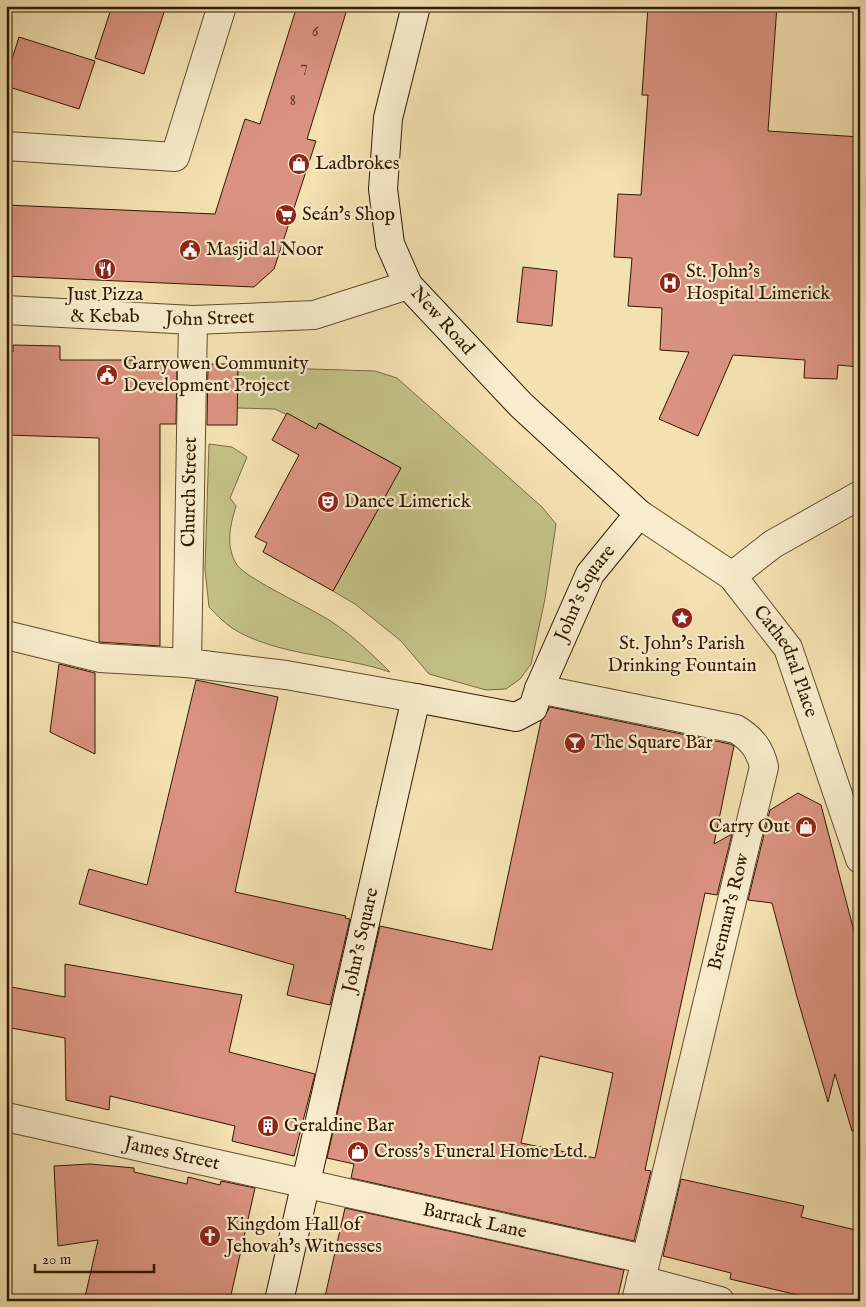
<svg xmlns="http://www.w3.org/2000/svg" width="866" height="1307" font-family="'IM FELL English',serif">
	<rect width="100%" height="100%" fill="#f4e1b1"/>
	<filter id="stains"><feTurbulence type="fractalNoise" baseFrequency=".004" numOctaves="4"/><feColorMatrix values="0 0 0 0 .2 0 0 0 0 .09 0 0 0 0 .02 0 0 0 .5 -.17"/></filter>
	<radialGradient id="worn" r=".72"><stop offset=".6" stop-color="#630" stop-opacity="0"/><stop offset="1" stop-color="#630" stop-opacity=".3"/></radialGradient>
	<path fill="#c3c186" stroke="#7a6d43" d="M238 364 280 368 375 371 397 378 542 507 556 524 545 599 531 664 520 679 506 689 486 690 429 674 401 641 355 604 333 591 401 468 320 423 316 429 275 409 237 408Z
		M209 444 232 447 247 457 230 498 236 506C230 526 225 546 237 565 247 579 313 609 332 622 353 636 372 654 390 672 340 655 276 656 232 628 223 622 216 614 209 607L205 569Z"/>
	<path fill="#db9381" stroke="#301900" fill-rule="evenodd" d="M112 6H166L144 74 95 58Z
		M297 6H348L307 139 316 141 274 269 254 287 6 276V205L215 214 245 119 260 124Z
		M648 6H777L768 131 860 137V367L838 365 837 379 804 378 805 360 733 355 698 436 659 419 689 352 660 350 662 308 628 306 632 258 614 257 618 194 641 195 648 95H642Z
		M19 37 95 61 79 109 6 86V78Z
		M523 267 557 271 552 326 517 322Z
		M13 345 60 346V360H160V363H177L176 424H160V646L99 642V438L6 435V351L13 352Z
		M208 364H238L237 425H207Z
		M287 413 316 429 319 423 401 468 333 591 263 552 267 543 255 537 299 455 272 440Z
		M59 664 95 673V754L50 732Z
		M196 680 278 697 235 892 346 916 345 918 350 919 330 1005 287 995 294 965 79 904 89 869 147 885Z
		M550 707 730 744 734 746 714 844 732 834 717 895 705 893 645 1170 651 1171 634 1241 351 1178 354 1164 327 1158 380 926 492 950 541 721ZM540 1056 613 1073 595 1158 521 1143Z
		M798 793 821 805 860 954V1130L852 1131 835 1074 828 1102 797 997 772 903 748 900 770 810Z
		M65 964 242 995 229 1052 315 1074 294 1156 232 1141 235 1126 110 1096 109 1110 66 1100 65 1038 6 1027V986L65 997Z
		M90 1164 134 1168V1172L187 1184 188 1177 220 1185 221 1181 255 1188 231 1295 227 1294 226 1301H103L85 1297 98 1240 58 1246 54 1166Z
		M681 1179 804 1206 801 1217 860 1231V1301H805L806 1297 730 1279 731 1273 663 1256Z
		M345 1208 624 1270 617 1301H324Z"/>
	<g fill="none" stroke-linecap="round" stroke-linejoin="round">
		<g stroke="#614b2c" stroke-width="30">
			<g id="minor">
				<path d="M6 146 175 157 222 6"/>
				<path id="s1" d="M6 310 193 320 314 315 408 285"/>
				<path id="s2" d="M639 514 732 576 788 648 860 859"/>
				<path d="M732 576 773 544 860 495"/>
				<path d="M6 635 100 658 187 663 286 675 416 698"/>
				<path id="s3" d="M187 663 193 320"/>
				<path d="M539 689 736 729C752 739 760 749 764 767L636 1301"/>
				<path id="s4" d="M6 1117 644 1259"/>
				<path d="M641 1280 720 1301"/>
			</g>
		</g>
		<g stroke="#301900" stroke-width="30">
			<g id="secondary">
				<path id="s5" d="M279 1301 416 698 516 717 533 708 539 689 590 574 639 514 521 405 408 285 390 244 383 189 388 118 416 6"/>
			</g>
		</g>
		<use href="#minor" stroke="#f8eccc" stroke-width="28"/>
		<use href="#secondary" stroke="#f8eccc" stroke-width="28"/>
	</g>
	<defs>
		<g id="shop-disc" transform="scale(1.125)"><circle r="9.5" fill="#8f2418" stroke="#f8eccc"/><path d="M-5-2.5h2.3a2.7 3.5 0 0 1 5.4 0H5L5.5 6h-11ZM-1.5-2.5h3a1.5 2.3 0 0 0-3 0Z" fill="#fff"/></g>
		<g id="supermarket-disc" transform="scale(1.125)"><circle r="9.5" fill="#8f2418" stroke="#f8eccc"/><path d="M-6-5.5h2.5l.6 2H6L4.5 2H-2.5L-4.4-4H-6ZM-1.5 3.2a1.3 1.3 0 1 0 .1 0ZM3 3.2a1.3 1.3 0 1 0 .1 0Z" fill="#fff"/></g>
		<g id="civic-disc" transform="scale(1.125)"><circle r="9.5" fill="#8f2418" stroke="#f8eccc"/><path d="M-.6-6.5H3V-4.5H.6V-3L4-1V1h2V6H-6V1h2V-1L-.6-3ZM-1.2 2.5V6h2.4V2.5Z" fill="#fff"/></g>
		<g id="restaurant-disc" transform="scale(1.125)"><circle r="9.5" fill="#8f2418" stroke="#f8eccc"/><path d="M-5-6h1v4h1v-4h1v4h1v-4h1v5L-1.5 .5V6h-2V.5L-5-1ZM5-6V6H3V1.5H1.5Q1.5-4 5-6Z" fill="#fff"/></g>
		<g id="hospital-disc" transform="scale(1.125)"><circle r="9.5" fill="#8f2418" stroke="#f8eccc"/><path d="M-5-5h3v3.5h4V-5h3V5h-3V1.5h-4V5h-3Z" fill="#fff"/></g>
		<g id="theatre-disc" transform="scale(1.125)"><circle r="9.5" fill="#8f2418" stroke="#f8eccc"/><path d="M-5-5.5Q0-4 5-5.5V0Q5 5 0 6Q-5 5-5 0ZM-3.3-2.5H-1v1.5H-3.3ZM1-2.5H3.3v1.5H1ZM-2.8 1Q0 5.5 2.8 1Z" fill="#fff"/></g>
		<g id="sight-disc" transform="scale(1.125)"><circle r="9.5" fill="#8f2418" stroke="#f8eccc"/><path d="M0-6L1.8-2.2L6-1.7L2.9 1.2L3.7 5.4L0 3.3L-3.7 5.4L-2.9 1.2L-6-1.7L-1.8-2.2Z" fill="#fff"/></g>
		<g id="bar-disc" transform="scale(1.125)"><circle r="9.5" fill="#8f2418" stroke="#f8eccc"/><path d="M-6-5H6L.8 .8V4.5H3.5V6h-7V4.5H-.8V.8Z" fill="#fff"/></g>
		<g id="building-disc" transform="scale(1.125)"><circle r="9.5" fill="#8f2418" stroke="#f8eccc"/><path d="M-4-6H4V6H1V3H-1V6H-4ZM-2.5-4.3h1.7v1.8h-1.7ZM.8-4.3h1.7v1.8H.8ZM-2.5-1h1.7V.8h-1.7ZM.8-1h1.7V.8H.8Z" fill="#fff"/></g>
		<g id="church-disc" transform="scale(1.125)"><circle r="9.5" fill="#8f2418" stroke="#f8eccc"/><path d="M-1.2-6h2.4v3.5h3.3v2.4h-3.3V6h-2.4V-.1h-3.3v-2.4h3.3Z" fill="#fff"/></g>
	</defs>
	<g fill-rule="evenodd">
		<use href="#shop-disc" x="299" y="164"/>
		<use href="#supermarket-disc" x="286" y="215"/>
		<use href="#civic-disc" x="190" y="250"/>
		<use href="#restaurant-disc" x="105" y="269"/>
		<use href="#hospital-disc" x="670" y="283"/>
		<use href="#civic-disc" x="107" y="375"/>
		<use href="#theatre-disc" x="328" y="502"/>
		<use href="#sight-disc" x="682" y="618"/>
		<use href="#bar-disc" x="575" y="743"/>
		<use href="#shop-disc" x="806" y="827"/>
		<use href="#building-disc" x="268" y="1126"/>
		<use href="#shop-disc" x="358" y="1152"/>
		<use href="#church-disc" x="210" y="1236"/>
	</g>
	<g text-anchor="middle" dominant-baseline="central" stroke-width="4.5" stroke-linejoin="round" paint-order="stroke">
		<g font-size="16" fill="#5b3820">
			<text x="315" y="32">6</text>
			<text x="304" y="67">7</text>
			<text x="293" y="101">8</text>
		</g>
		<g font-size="19" fill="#301900" stroke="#f8eccc" text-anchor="start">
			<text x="315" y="164">Ladbrokes</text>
			<text x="302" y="215">Seán's Shop</text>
			<text x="206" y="250">Masjid al Noor</text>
			<text x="686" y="272">St. John's<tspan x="686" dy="22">Hospital Limerick</tspan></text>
			<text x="105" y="295" text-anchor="middle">Just Pizza<tspan x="105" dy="22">&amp; Kebab</tspan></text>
			<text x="123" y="364">Garryowen Community<tspan x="123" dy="22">Development Project</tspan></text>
			<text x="344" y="502">Dance Limerick</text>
			<text x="682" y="644" text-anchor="middle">St. John's Parish<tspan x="682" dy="22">Drinking Fountain</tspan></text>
			<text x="591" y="743">The Square Bar</text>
			<text x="790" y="827" text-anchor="end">Carry Out</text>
			<text x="284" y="1126">Geraldine Bar</text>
			<text x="374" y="1152">Cross's Funeral Home Ltd.</text>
			<text x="226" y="1225">Kingdom Hall of<tspan x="226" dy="22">Jehovah's Witnesses</tspan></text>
		</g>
		<g font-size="19" fill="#301900" stroke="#f8eccc">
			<text stroke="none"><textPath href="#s1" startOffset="204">John Street</textPath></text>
			<text transform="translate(442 321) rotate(48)">New Road</text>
			<text stroke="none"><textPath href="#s3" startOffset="171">Church Street</textPath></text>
			<text stroke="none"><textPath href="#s5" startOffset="866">John's Square</textPath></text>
			<text stroke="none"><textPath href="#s2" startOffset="214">Cathedral Place</textPath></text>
			<text transform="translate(729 912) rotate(-76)">Brennan's Row</text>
			<text stroke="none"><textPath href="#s5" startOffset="370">John's Square</textPath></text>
			<text stroke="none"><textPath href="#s4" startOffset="170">James Street</textPath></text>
			<text stroke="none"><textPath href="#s4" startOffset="480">Barrack Lane</textPath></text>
		</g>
	</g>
	<rect width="866" height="1307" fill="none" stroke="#f4e1b1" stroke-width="25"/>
	<rect x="8" y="8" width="851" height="1292" fill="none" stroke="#301900" stroke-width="2.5"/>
	<rect x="12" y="12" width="841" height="1282" fill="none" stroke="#301900"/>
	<path d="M35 1264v8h119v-8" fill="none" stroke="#301900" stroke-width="2.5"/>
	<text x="42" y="1264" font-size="15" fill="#301900" stroke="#f8eccc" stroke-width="4" paint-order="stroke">20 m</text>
	<rect width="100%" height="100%" filter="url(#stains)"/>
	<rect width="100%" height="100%" fill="url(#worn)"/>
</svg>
